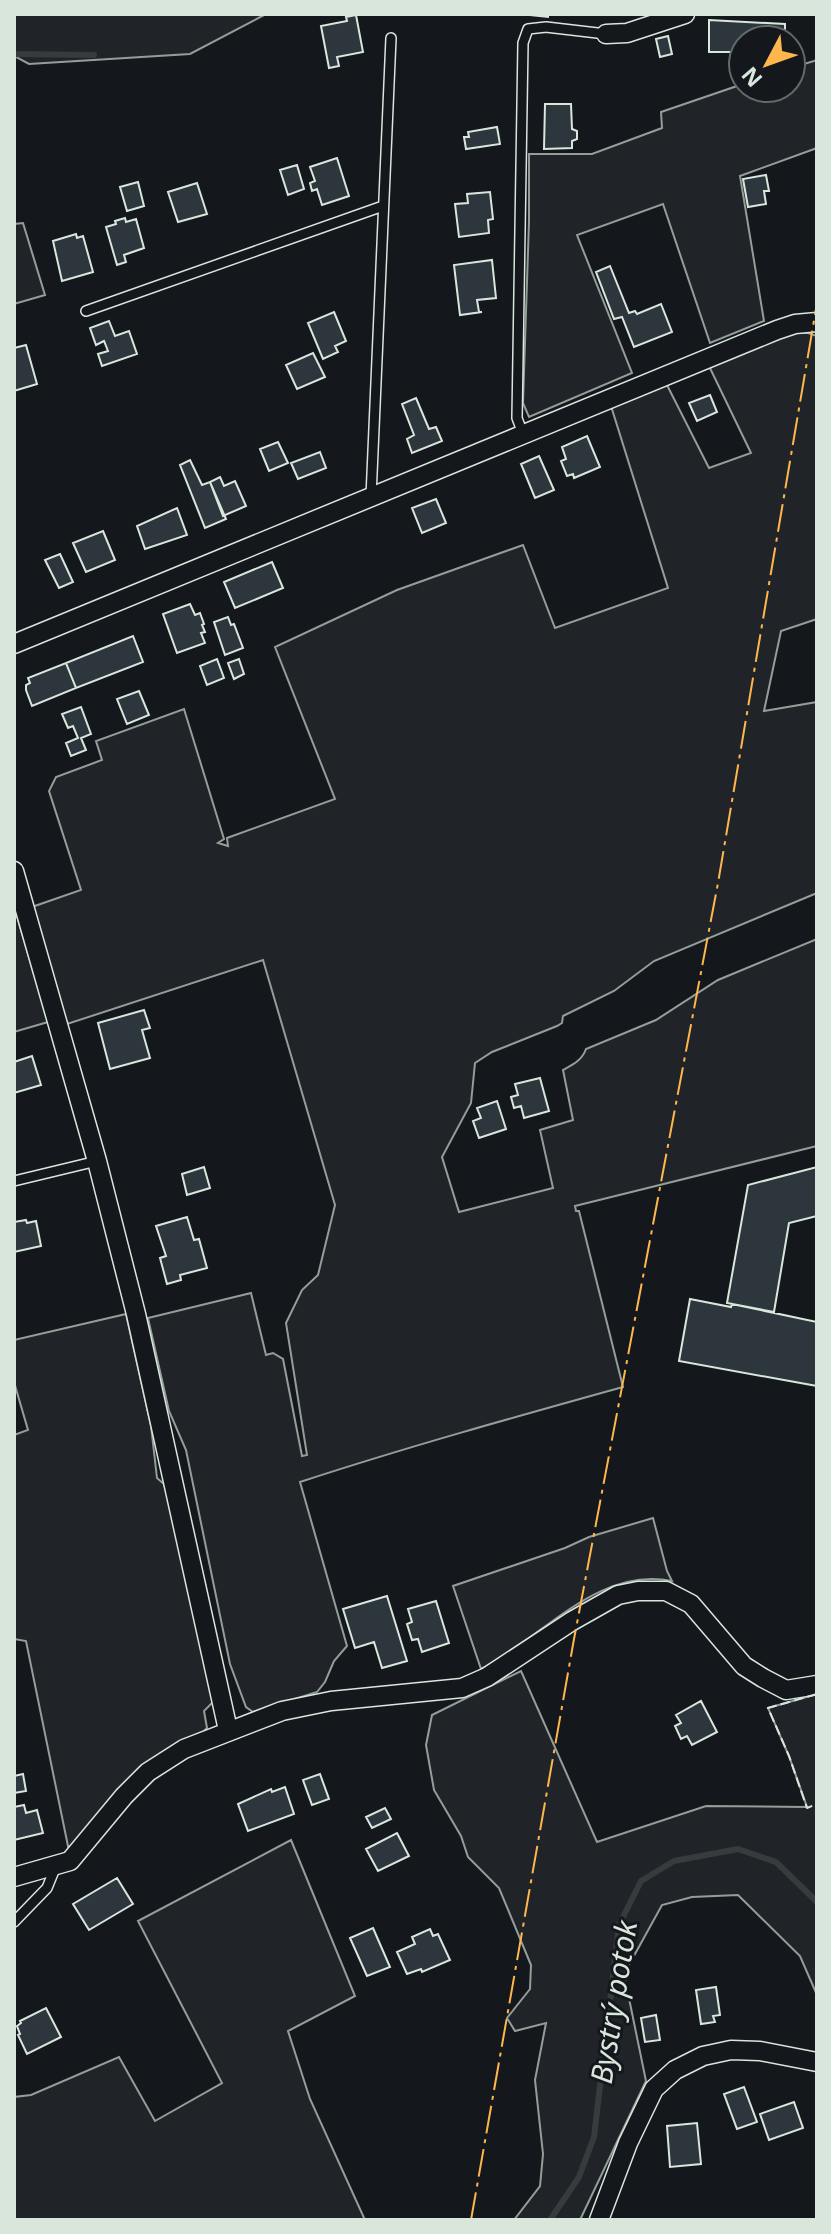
<svg xmlns="http://www.w3.org/2000/svg" width="831" height="2234" font-family="'Noto Sans',sans-serif">
	<rect width="100%" height="100%" fill="#14181c"/>
	<path fill="#202428" stroke="#939e99" stroke-width="2" d="M14 14H266L190 54 29 64 14 56Z
		M817 60V148L740 176 764 321 710 343 663 204 577 235 632 373 529 417 523 403 529 221V154H592L662 128 661 112 743 84V88H791V68Z
		M23 223 45 295 14 304V224Z
		M789 333H808L817 336V619L781 631 764 711 817 702V893L654 961 614 991 563 1016 562 1023 557 1026 492 1052 475 1063 471 1103 442 1157 459 1212 553 1188 540 1130 573 1120 563 1070C574 1064 582 1060 586 1049L656 1020 718 980 817 939V1146L575 1206 576 1211H579L623 1387C515 1417 407 1447 300 1482L347 1646 334 1661 325 1682 317 1692 253 1712 246 1707 230 1664 186 1450 169 1411 148 1318 251 1293 266 1355 273 1353 283 1359 302 1456 307 1455 286 1323 302 1290 318 1275 335 1205 263 960 64 1025 32 907 81 890 49 791 56 777 102 760 96 741 184 709 224 839 218 843 228 846 227 838 335 799 275 647 397 590 523 545 555 628 668 588 611 406 666 383 709 468 751 453 708 364Z
		M14 906 48 1022 14 1032Z
		M126 1314 151 1426 157 1478 164 1484 170 1505 213 1702 204 1711 207 1728 201 1734 69 1851 26 1641 14 1639V1435L28 1430 14 1382V1340Z
		M653 1518 667 1571 672 1581C597 1566 543 1638 481 1669L453 1586 565 1548 589 1537Z
		M521 1671 597 1842 706 1806 807 1807 789 1756 768 1708 817 1694V1995L800 1956 738 1895 692 1897 662 1905 624 1974 646 2081 580 2220H514L540 2186 543 2154 535 2080 546 2023 515 2031 507 2018 530 1989 531 1965 499 1888 468 1857 461 1836 434 1790 426 1745 432 1715Z
		M291 1840 355 1996 288 2031 310 2099 365 2220H14V2097L31 2095 119 2057 155 2121 222 2083 138 1921Z"/>
	<g fill="none" stroke-linecap="round" stroke-linejoin="round">
		<path stroke="#363b3e" stroke-width="6" d="M14 54 94 55
			M550 2220 579 2177 594 2137 619 1925 641 1881 674 1861 738 1849 776 1862 817 1902"/>
	</g>
	<path fill="#2c363c" stroke="#d8e6dc" stroke-width="2" d="M520 14H548V17Z
		M356 15 363 52 337 57 339 66 329 68 321 26 347 21 346 17Z
		M709 20 785 24V40H743V52H709Z
		M668 36 672 54 660 57 656 39Z
		M545 104H571L572 129 577 131V139L572 141V148L544 149Z
		M497 127 500 144 466 149 464 137H469L468 132Z
		M337 158 349 196 322 205 317 189 312 191 310 183 315 181 310 167Z
		M297 165 304 189 288 195 280 170Z
		M766 175 769 191H764L766 204 748 207 743 179Z
		M138 182 144 206 127 211 120 187Z
		M197 183 207 214 178 222 168 192Z
		M490 192 493 219 488 220 489 233 459 237 455 204 468 203 467 194Z
		M125 218 126 222 136 219 144 248 124 255 126 262 117 265 106 227 116 224 115 221Z
		M76 234 77 238 83 236 93 272 62 281 53 241Z
		M492 260 496 298 477 300 479 312H482L460 315 454 265Z
		M610 266 629 313 635 311 637 314 661 304 672 332 634 347 622 317 614 319 596 272Z
		M334 312 346 341 335 346 338 352 323 359 308 323Z
		M109 321 115 336 129 331 137 354 102 366 98 354 108 351 104 341 96 345 90 328Z
		M26 345 37 384 14 391V348Z
		M313 353 325 377 297 389 286 365Z
		M710 395 717 412 697 421 689 403Z
		M416 398 429 429 436 427 442 441 412 453 407 439 414 435 402 404Z
		M587 436 600 467 574 478 573 474 567 476 561 461 566 459 562 447Z
		M278 442 288 463 269 471 260 449Z
		M320 452 326 468 298 479 291 463Z
		M539 456 554 490 535 498 521 464Z
		M190 460 202 485 210 482 226 519 205 528 180 465Z
		M220 477 224 486 235 481 246 506 223 516 210 482Z
		M436 499 446 523 422 533 412 508Z
		M177 508 187 535 145 549 137 526Z
		M103 531 115 560 86 572 73 543Z
		M60 554 73 582 59 588 45 560Z
		M272 562 283 588 235 608 224 582Z
		M190 604 195 615 200 613 204 624 202 625 205 632 201 633 205 643 177 653 163 614Z
		M228 617 231 625 234 624 243 648 225 655 214 622Z
		M133 636 143 662 76 688 66 663Z
		M217 659 224 678 207 685 200 666Z
		M239 659 244 674 234 679 228 663Z
		M66 663 76 688 32 706 26 690V685L30 683 28 678Z
		M139 691 149 715 127 724 117 699Z
		M81 707 91 734 81 738 86 750 71 756 66 743 78 738 73 726 68 728 62 714Z
		M144 1010 150 1028 142 1030 150 1058 110 1069 98 1023Z
		M32 1056 41 1085 14 1093V1062Z
		M540 1078 549 1111 524 1118 521 1106 514 1108 511 1097 518 1095 515 1084Z
		M497 1101 506 1129 479 1138 473 1121 481 1118 477 1108Z
		M204 1167 210 1188 187 1195 182 1174Z
		M817 1167V1216L789 1223 774 1312 727 1303 748 1185Z
		M187 1217 194 1240 199 1239 207 1268 180 1275 181 1280 167 1284 160 1258 166 1256 156 1226Z
		M26 1220 27 1223 36 1221 41 1246 14 1252V1222Z
		M690 1299 731 1307 732 1304 817 1322V1386L679 1361Z
		M387 1596 407 1661 382 1668 374 1642 355 1648 343 1609Z
		M436 1601 449 1643 422 1652 418 1639 412 1640 407 1624 412 1622 408 1609Z
		M701 1701 717 1732 692 1745 687 1736 681 1739 675 1726 681 1723 676 1715Z
		M23 1774 26 1791 14 1793V1776Z
		M320 1774 329 1799 312 1805 303 1780Z
		M285 1787 294 1814 248 1831 238 1804 271 1789 272 1792Z
		M24 1805 26 1813 37 1810 43 1833 14 1840V1807Z
		M385 1808 391 1819 372 1828 366 1817Z
		M397 1833 409 1856 378 1871 366 1849Z
		M117 1878 133 1904 89 1930 73 1904Z
		M373 1928 390 1967 367 1976 350 1938Z
		M430 1929 433 1936 438 1934 450 1960 422 1972 421 1969 407 1974 397 1952 415 1944 412 1937Z
		M716 1987 720 2015 713 2016 715 2022 701 2024 696 1990Z
		M46 2008 61 2037 27 2054 18 2035 20 2034 17 2026 21 2023 20 2021Z
		M656 2015 660 2040 645 2042 641 2018Z
		M744 2087 757 2122 737 2129 724 2094Z
		M794 2102 803 2128 769 2140 760 2114Z
		M697 2123 701 2164 670 2167 667 2126Z"/>
	<g fill="none" stroke-linecap="round" stroke-linejoin="round">
		<g stroke="#d8e6dc" stroke-width="12">
			<path id="lane" d="M86 311 383 206
				M523 434 517 418 523 43 528 29 546 27 606 34
				M371 497 391 38
				M14 1181 97 1161
				M14 1922 47 1888 56 1866"/>
		</g>
		<g stroke="#d8e6dc" stroke-width="21">
			<path id="street" d="M606 34 627 33 685 14
				M14 644 777 330 795 324 817 322
				M14 871 97 1161 136 1314 228 1730
				M14 1877 70 1861 124 1796 148 1772 184 1749 282 1711 331 1701 462 1688 487 1677 572 1621 618 1595 638 1591H666L691 1604 744 1666 763 1678 786 1690 817 1685
				M599 2220 628 2143 654 2089 675 2070 703 2056 731 2050 760 2051 817 2062"/>
		</g>
		<use href="#lane" stroke="#14181c" stroke-width="9"/>
		<use href="#street" stroke="#14181c" stroke-width="18"/>
		<path stroke="#d8e6dc" stroke-width="2" stroke-dasharray="10 4" stroke-linecap="butt" d="M817 1694 768 1708 789 1756 807 1808 817 1804"/>
		<path stroke="#ffb74d" stroke-width="2" stroke-dasharray="28 6 4 6" stroke-linecap="butt" d="M471 2220 574 1639 718 883 817 303"/>
	</g>
	<g text-anchor="middle" dominant-baseline="central" stroke-width="6" stroke-linejoin="round" paint-order="stroke">
		<g font-size="30" font-style="italic" fill="#d8e6dc" stroke="#14181c">
			<text transform="translate(613 2002) rotate(-81)">Bystrý potok</text>
		</g>
	</g>
	<rect width="831" height="2234" fill="none" stroke="#d8e6dc" stroke-width="32"/>
	<g transform="translate(767 64) rotate(229)"><circle r="38" fill="#14181c" stroke="#626a69" stroke-width="2"/>
	<path d="M0-6L14 30L0 20L-14 30Z" fill="#ffb74d"/>
	<text y="-12" font-size="22" font-weight="bold" text-anchor="middle" fill="#d8e6dc">N</text>
	</g>
</svg>
